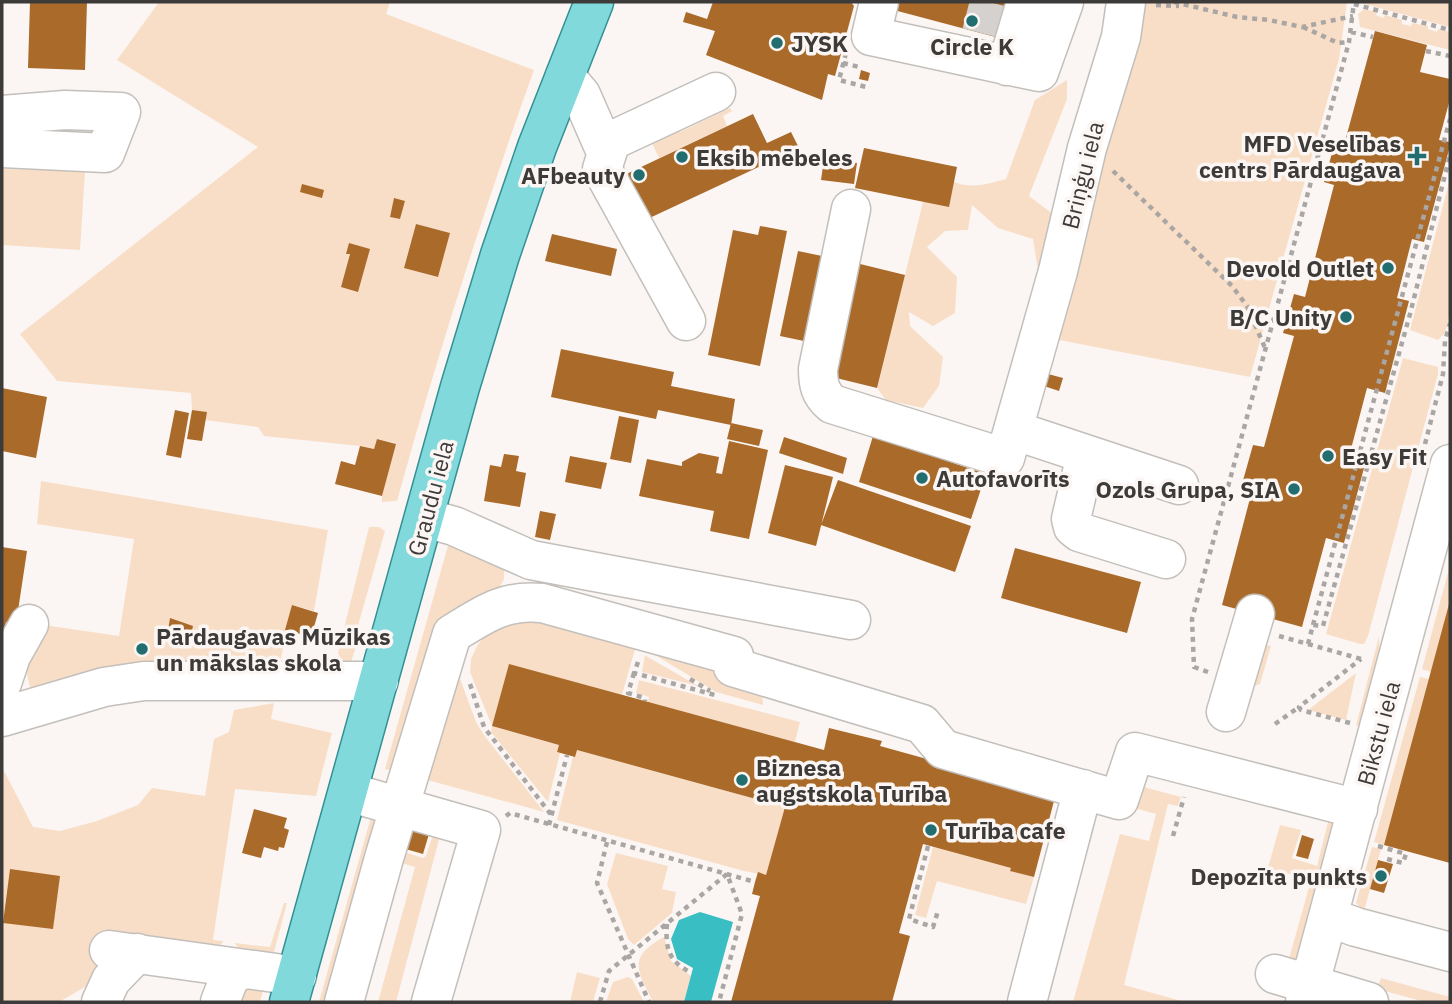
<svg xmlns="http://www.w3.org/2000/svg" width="1452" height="1004" font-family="'IBM Plex Sans',sans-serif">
	<rect width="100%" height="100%" fill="#fbf6f3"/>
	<path fill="#f9dec7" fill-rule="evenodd" d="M159 2H390L386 14 534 70C483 212 437 356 397 501L382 502V496L395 443 377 439 374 449 360 446 264 436 258 427 205 420 206 412 192 410 191 393 57 381 20 334 258 147 117 60ZM394 199 405 202 400 219 390 217ZM416 224 450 233 437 277 404 267ZM369 249 341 287 350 254 346 253Z
		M1146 2H1347L1339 59 1250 377 1049 338 1033 239 998 228 972 205 968 230 945 231 927 247 957 277 955 313 933 326 909 312 910 326 943 357 939 386 923 408 886 400 877 388 923 202 954 182C971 189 988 184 1006 179L1035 100 1067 80V99L1029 196 1073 229 1119 69 1140 42Z
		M1359 2H1450V27L1361 3Z
		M1364 9 1377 12 1376 15 1383 18 1385 15 1402 20V24L1411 26 1412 23 1428 26V29L1437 32 1438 29 1450 32V50L1360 27 1358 14Z
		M730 108 732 111 723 116 727 126 659 158 651 141 679 128 680 132Z
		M2 169 85 171 80 250 2 245Z
		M1450 179V312L1445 333 1438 340 1410 330Z
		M1403 358 1438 367V374L1368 636 1364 644H1360L1326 634Z
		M41 481 328 530 314 611 292 605 279 668 38 692 30 688 27 674 37 624 119 636 134 539 37 524Z
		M369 527H379L385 531 357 629 359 637 350 665C343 664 340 659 338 653Z
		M451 535 504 563V579L398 772 385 769Z
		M1450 565V601L1431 672 1422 669Z
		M532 617 637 642 622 695 509 665 492 726 559 745 557 752 560 753 548 802 491 732 492 726 470 672 471 659 477 646 489 631Z
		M1379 636 1380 660 1366 722 1356 726Z
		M1262 644 1271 646 1260 684 1254 686 1252 684Z
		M647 650 719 662 762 692 763 705 716 692Z
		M645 655 646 656 698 686 642 672Z
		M458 673 476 722 484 735 544 812 424 779Z
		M1356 673 1346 720 1308 710Z
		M1420 677 1429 679 1384 845 1374 842Z
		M639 680 800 722 795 742 648 702 649 697 636 693Z
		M274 703 271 719 332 733 316 796 235 789 213 940 223 941 217 953 109 950 85 987 59 1002 2 1001V767L33 827 60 831 97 821 138 805 152 788 205 796 214 739 229 732 234 710Z
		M577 750 785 807 766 875 744 871 557 820 573 757Z
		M1140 786 1181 797 1178 806 1168 804 1124 985 1185 1002H1073L1120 834 1149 841 1156 814 1131 807Z
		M371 817 377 819 334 1002H319Z
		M1329 818 1334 825 1299 965 1287 966 1311 880 1268 868 1280 825 1301 830 1292 858 1317 866Z
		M441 832 396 1002H378L415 867 395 861 398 850 423 858 426 856 433 834Z
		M933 847 1011 868V871L1034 877 1026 904 937 881 926 918 915 915Z
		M1372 847 1381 849 1364 911 1356 903Z
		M616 853 668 866 662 889 676 892 672 913 634 945 628 939 607 884Z
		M284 903H287L274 952 260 961 241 954 235 943 270 947Z
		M664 937 671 961 691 976 684 1002H653C638 971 626 958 664 937Z
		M577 972 600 978 593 1002H570Z
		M628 977 632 979 644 1002H606L613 982Z
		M1381 978 1450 997V1002H1425L1377 989Z
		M235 983H265L260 1002H230Z"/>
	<path fill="#38bec3" d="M700 912 733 922 711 1002H684L693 968 677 959 671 939 679 920Z"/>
	<path fill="#a96a2a" d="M30 2H87L85 70 28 68Z
		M713 2H851L854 6 835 76 828 74 822 100 706 55 715 31 683 22 686 12 707 19Z
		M892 2H1014L1003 39 890 9Z
		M1375 31 1427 45 1420 72 1450 79V99L1439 140 1450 142V146L1424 242 1412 239 1397 298 1409 301 1385 393 1367 388 1351 449 1368 453 1344 543 1326 538 1302 627 1222 605 1253 487 1242 484 1253 445 1264 447 1294 336 1283 333 1294 294 1305 297 1334 185 1324 182 1335 142 1344 145Z
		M861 70 870 73 868 81 859 79Z
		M753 114 767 143 791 132 799 148 641 222 620 177Z
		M864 148 957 167 949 207 855 188Z
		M824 159 857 163 854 184 821 180Z
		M302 184 324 190 322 198 300 192Z
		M394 198 405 201 400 219 390 217Z
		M416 224 450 233 438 277 404 268Z
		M760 226 787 231 760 366 708 355 733 230 758 235Z
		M552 234 617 249 611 276 545 261Z
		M349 243 370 249 358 292 341 287 350 254H346Z
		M798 251 822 256 804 341 780 336Z
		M852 262 905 275 877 388 824 375Z
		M561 349 674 372 671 386 735 399 731 425 658 410 656 419 551 397Z
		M1048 374 1063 378 1059 391 1044 386Z
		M2 388 47 397 36 458 2 451Z
		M175 410 189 413 181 458 166 455Z
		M192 410 207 412 202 441 187 439Z
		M619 416 639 420 631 463 610 459Z
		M731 423 763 430 759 446 727 439Z
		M873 436 986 474 971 519 859 482Z
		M784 437 847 458 843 474 779 453Z
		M377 439 396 444 382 496 335 484 341 461 355 465 360 446 374 449Z
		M729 441 768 450 749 539 710 531 714 511 639 496 647 459 682 466V462L699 453 719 457 716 473 722 474Z
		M504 454 519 456 516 471 526 473 520 507 484 501 490 465 501 467Z
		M570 456 607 463 601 489 565 482Z
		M785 465 833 477 816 546 768 533Z
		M838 480 971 526 955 572 821 525Z
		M540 511 556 514 550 540 535 537Z
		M2 547 27 551 16 624 6 622 3 639Z
		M1015 548 1141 582 1127 633 1001 598Z
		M1449 604H1450V863L1384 845Z
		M292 605 318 613 311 637 285 630Z
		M170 618 193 626 189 644 167 637Z
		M509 664 824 750 829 728 882 741 880 746 1053 794 1052 801H1054L1034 877 1010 871 1011 868 923 844 899 933 910 936 892 1002H731L760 896 752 894 755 882 758 872 766 875 785 807 577 750 575 757 557 752 559 745 492 726Z
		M254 809 287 818 284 828 289 830 284 848 279 847 278 851 264 847 261 858 242 853Z
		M408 827 429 834 423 854 402 848Z
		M1302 835 1314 839 1308 859 1296 856Z
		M1378 860 1393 864 1384 893 1370 889Z
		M10 869 60 876 53 929 3 923Z"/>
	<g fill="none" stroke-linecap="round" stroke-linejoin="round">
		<path stroke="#d5d1ce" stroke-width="38" stroke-dasharray="38 19" stroke-linecap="butt" d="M981 33 989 2"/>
		<g stroke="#c3bfbb" stroke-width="41">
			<path id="minor" d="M879 2 871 36 1039 72 1064 2
				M1007 66 1026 2
				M565 76 581 95 606 152
				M2 115 65 110 121 112 105 153 2 148
				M851 209 818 369C818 384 820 394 832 404L1005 458 1058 271 1087 148 1121 37 1126 2
				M686 321 602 169 611 141 716 92
				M1013 430 1179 485
				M1086 455 1071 519 1073 527 1079 532 1166 559
				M425 518 454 526 531 560 851 620
				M2 683 11 656 29 624
				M1226 712 1255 614
				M2 717 104 687 144 681H379
				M348 792 481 830 431 1002
				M1328 917 1356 927 1450 952
				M109 950 297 976
				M1275 974 1369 1002
				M101 1002 111 980 137 953
				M220 1002 229 979 240 969
				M344 1002 384 858 452 634C483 615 504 599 542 603L734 656 733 667 922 724 943 749 1119 800 1135 752 1358 809
				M1027 1002 1083 789
				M1305 1002 1450 464"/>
		</g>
		<g stroke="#339194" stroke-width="41">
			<path id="major" d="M289 1002 460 387 500 255 537 147 594 2"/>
		</g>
		<path stroke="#aaa6a4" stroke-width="4.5" stroke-dasharray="5 5" stroke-linecap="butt" d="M1174 2 1237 17 1269 20 1302 27 1353 16
			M1354 4 1450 30
			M1156 5 1179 6
			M1303 27 1338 43 1349 42
			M1351 32 1373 37
			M1426 51 1450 56
			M846 53 839 80 870 88
			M843 63 859 67
			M1113 171 1232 286 1247 306 1265 348
			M1425 444 1443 374 1445 341 1450 323
			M1313 625 1450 119
			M1279 636 1308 644 1313 625 1323 626 1410 314 1450 155
			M1308 644 1361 659
			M638 662 634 673 715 695
			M1208 672 1194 667 1192 619 1349 42 1354 2
			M634 673 628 693 645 698V701
			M690 679 710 691
			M470 684 484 727 552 816
			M1350 723 1301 710 1299 707 1361 659
			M1275 724 1299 707
			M506 816 510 813 755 882
			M549 825 567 755
			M1173 836 1184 797
			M607 842 597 883 649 1002
			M928 846 909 919 933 927 938 911
			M1378 846 1406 854 1403 863 1387 859 1384 862
			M667 924C665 949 669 962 692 973
			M600 1002 609 971 727 874 742 914 719 1002"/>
		<use href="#minor" stroke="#fff" stroke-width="38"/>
		<use href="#major" stroke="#81d9dc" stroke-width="38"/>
	</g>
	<g fill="#216d70" stroke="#fbf6f3" stroke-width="2.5">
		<circle cx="972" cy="21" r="7"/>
		<circle cx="777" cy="43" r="7"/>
		<path d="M1413.5 145.5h7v7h7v7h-7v7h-7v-7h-7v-7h7z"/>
		<circle cx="682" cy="157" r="7"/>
		<circle cx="639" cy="175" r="7"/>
		<circle cx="1388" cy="268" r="7"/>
		<circle cx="1346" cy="317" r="7"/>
		<circle cx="1328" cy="456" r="7"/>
		<circle cx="922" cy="478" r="7"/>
		<circle cx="1294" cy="489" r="7"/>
		<circle cx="142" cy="649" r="7"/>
		<circle cx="742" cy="780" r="7"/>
		<circle cx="931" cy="830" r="7"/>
		<circle cx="1381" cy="876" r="7"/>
	</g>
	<g text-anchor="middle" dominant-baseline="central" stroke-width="7" stroke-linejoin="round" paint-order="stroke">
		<g font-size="23" font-weight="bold" fill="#3d3b3a" stroke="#fbf6f3" text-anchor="start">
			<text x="791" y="43">JYSK</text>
			<text x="972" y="46" text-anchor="middle">Circle K</text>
			<text x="1401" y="143" text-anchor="end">MFD Veselības<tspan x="1401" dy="26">centrs Pārdaugava</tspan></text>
			<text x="696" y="157">Eksib mēbeles</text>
			<text x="625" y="175" text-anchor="end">AFbeauty</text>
			<text x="1374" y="268" text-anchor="end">Devold Outlet</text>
			<text x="1332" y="317" text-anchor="end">B/C Unity</text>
			<text x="1342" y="456">Easy Fit</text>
			<text x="936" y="478">Autofavorīts</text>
			<text x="1280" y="489" text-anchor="end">Ozols Grupa, SIA</text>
			<text x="156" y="636">Pārdaugavas Mūzikas<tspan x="156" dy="26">un mākslas skola</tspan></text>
			<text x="756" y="767">Biznesa<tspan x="756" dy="26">augstskola Turība</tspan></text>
			<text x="945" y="830">Turība cafe</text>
			<text x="1367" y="876" text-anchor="end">Depozīta punkts</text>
		</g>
		<g font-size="23" fill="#3d3b3a" stroke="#fbf6f3">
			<text transform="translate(1082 175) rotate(-76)">Briņģu iela</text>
			<text transform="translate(430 498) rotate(-75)">Graudu iela</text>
			<text transform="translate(1378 733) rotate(-75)">Bikstu iela</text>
		</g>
	</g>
	<rect width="1452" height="1004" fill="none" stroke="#3d3b3a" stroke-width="7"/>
</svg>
